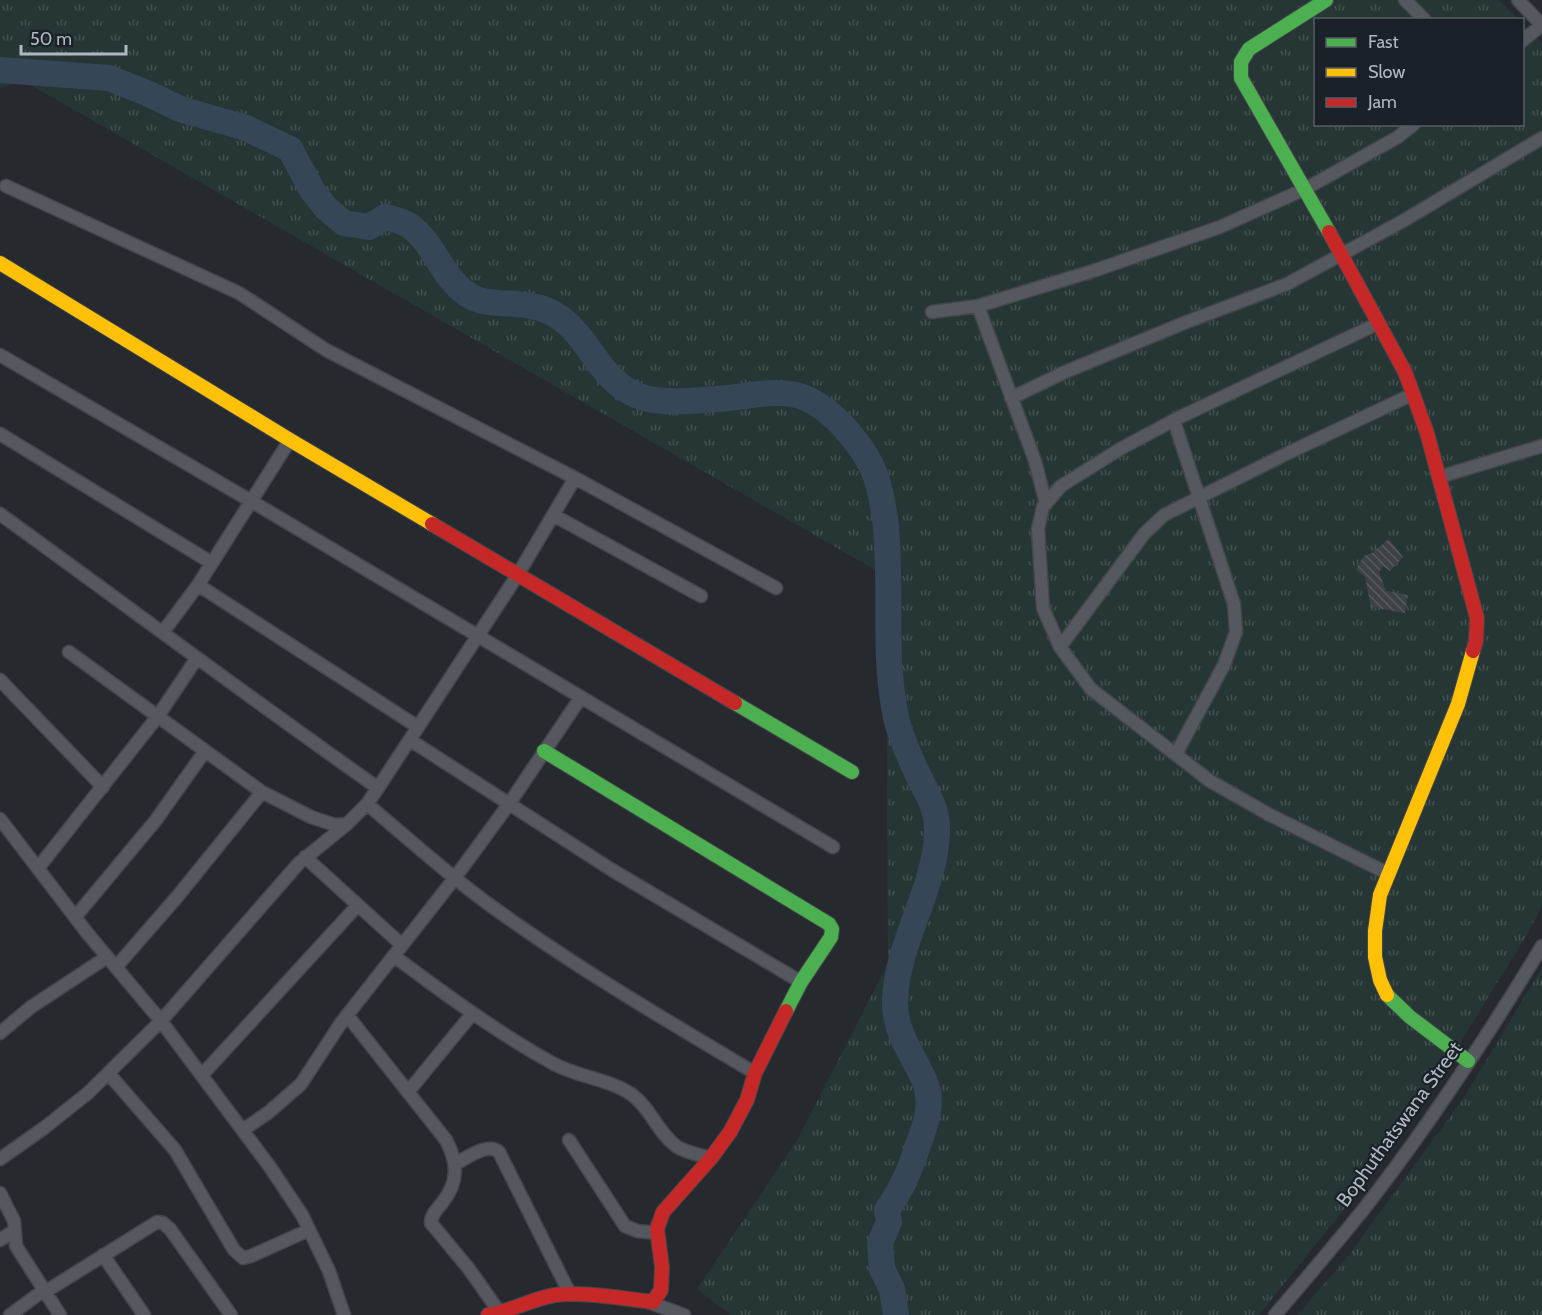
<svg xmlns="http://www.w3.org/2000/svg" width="1542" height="1315" font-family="Cabin,sans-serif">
	<defs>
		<pattern id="grass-tufts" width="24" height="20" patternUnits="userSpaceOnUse" patternTransform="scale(1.5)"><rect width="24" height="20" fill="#263635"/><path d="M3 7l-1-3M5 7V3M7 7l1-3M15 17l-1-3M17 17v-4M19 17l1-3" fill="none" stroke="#435150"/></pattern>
		<pattern id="building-back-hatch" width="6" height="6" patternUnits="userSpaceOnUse" patternTransform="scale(1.5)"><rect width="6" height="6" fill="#3e4246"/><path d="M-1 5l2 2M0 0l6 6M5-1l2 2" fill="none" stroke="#575b5f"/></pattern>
	</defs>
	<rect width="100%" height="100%" fill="#262a2f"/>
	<path fill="url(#grass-tufts)" d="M0 0H1499L1518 19 1316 20V124H1522L1523 24 1542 43V906L1528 933 1456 1049 1388 1154 1259 1315H731L697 1289 799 1137 888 963 886 576 24 81 0 88Z
		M1542 968V1315H1297L1346 1259 1463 1099Z"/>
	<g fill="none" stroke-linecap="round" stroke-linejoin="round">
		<path stroke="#374657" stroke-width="26" d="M0 70 109 78 147 93 180 109 246 128 290 149 312 190 326 208 344 223 369 227 385 217C393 219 403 221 410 226 435 244 441 277 467 294 490 311 528 295 559 317 592 340 599 382 641 397 657 402 672 402 689 401 705 400 721 399 737 397 785 390 807 388 843 426 853 437 864 451 871 465 879 481 882 500 885 518 893 584 882 652 896 717 900 737 910 757 918 775 928 795 938 809 937 833 935 890 898 940 895 999 894 1034 913 1053 925 1082 934 1106 925 1126 917 1148 909 1173 902 1188 887 1210L889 1222 880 1243 882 1269 892 1289 896 1315"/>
	</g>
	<path fill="url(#building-back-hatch)" d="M1389 539 1403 557 1390 571 1383 566 1379 572 1386 591 1408 595 1405 613 1371 607 1365 577 1356 569 1364 556 1372 553Z"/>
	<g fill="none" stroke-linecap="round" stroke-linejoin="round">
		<g stroke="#43464a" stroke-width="15">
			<path id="street" d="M1405 0 1425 20
				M1518 0 1542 25
				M1522 41 1542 25
				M6 186 239 293 326 350 575 478 776 588
				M978 306 1035 461 1046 504
				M932 312 978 306 1096 270 1220 227 1305 189 1398 137 1414 124
				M1379 323 1178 418 1120 449 1061 486 1043 507 1038 529 1043 608 1060 647 1091 689 1210 781 1270 815 1389 874
				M0 355 251 501 833 847
				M1011 398 1065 372 1184 323 1287 284 1403 221 1542 138
				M1174 421 1234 604 1236 632 1224 665 1176 754
				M0 434 212 563
				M1439 477 1542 446
				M0 514C126 605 251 699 378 788
				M553 515 701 596
				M198 585 418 727
				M163 632 198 585 290 440
				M1060 647 1144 534 1164 515 1288 453 1413 394
				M69 652 262 792 311 817 335 825 347 824 367 804 378 788 517 576 575 478
				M0 680 103 787
				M410 740 612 870 801 982
				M367 804C411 841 454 880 501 913 582 971 669 1022 755 1073
				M0 819 88 934 161 1021 270 1167 302 1215 329 1271 344 1315
				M305 857 402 945
				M38 868 158 716 197 658
				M76 916 156 820 205 751
				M394 956C446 995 498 1033 554 1064 578 1077 609 1079 631 1094 651 1108 657 1132 676 1146 686 1153 700 1155 711 1158
				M116 967 177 897 262 792
				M347 1015 446 1140C458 1163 459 1182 442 1203 437 1209 431 1215 431 1223L469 1269 500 1313
				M0 1033 31 1007 107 957
				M108 1073 175 1150 234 1250 243 1258 251 1256 309 1230
				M202 1075 358 905
				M408 1092 472 1014
				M243 1130 269 1112 301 1084 341 1023 454 879 509 804 581 697
				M569 1140 625 1226 637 1231 657 1233
				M0 1159 44 1128 88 1093 161 1021 299 863 347 824
				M455 1164C467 1158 487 1142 499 1152L570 1294
				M0 1193 14 1221 16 1246 60 1315
				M0 1240 14 1231
				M103 1255 144 1315
				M45 1292 157 1222 163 1223 170 1229 231 1315
				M648 1302 684 1315
				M10 1315 44 1290
				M1275 1315C1305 1280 1334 1246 1363 1210 1428 1127 1487 1037 1542 946"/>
		</g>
		<g stroke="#43464a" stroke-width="16">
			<path id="fast" d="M1326 0 1249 49 1241 62V78L1329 232
				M735 703 852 772
				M544 751 829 924 832 929 831 937 801 982 786 1011
				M1387 995 1410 1017 1468 1061"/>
		</g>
		<g stroke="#43464a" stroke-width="16">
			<path id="slow" d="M0 263 290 440 432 524
				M1387 995 1380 980 1375 957V931L1380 895 1458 704 1473 651"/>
		</g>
		<g stroke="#43464a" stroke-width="16">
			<path id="jam" d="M1329 232 1405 372 1427 433 1477 618 1476 641 1473 651
				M432 524 735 703
				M488 1315C511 1311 532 1299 555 1295 580 1291 626 1299 653 1302L661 1290 662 1267 657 1229 663 1212 711 1158 730 1132 747 1100 755 1073 786 1011"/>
		</g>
		<use href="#street" stroke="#55585e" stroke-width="12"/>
		<use href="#fast" stroke="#4caf50" stroke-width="14"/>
		<use href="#slow" stroke="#ffc107" stroke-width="14"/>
		<use href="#jam" stroke="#c62828" stroke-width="14"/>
	</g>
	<g text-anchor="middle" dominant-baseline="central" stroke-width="4.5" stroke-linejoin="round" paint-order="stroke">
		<g font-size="20" fill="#afb7c1" stroke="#1a2129">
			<text transform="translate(1399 1124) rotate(-54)">Bophuthatswana Street</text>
		</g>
	</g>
	<rect x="1314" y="18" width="210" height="108" fill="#1a2129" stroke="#565d66" stroke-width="1.5"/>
	<rect x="1326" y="38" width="30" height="9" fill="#4caf50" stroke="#565d66" stroke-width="1.5"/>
	<text x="1368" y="48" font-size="18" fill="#afb7c1">Fast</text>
	<rect x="1326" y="68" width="30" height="9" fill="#ffc107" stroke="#565d66" stroke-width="1.5"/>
	<text x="1368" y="78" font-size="18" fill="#afb7c1">Slow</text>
	<rect x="1326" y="98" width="30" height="9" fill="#c62828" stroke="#565d66" stroke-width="1.5"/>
	<text x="1368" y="108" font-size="18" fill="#afb7c1">Jam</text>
	<path d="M21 45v9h105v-9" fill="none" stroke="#afb7c1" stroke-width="3"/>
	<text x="30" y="45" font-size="18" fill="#afb7c1" stroke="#1a2129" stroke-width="4.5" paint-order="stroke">50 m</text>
</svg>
